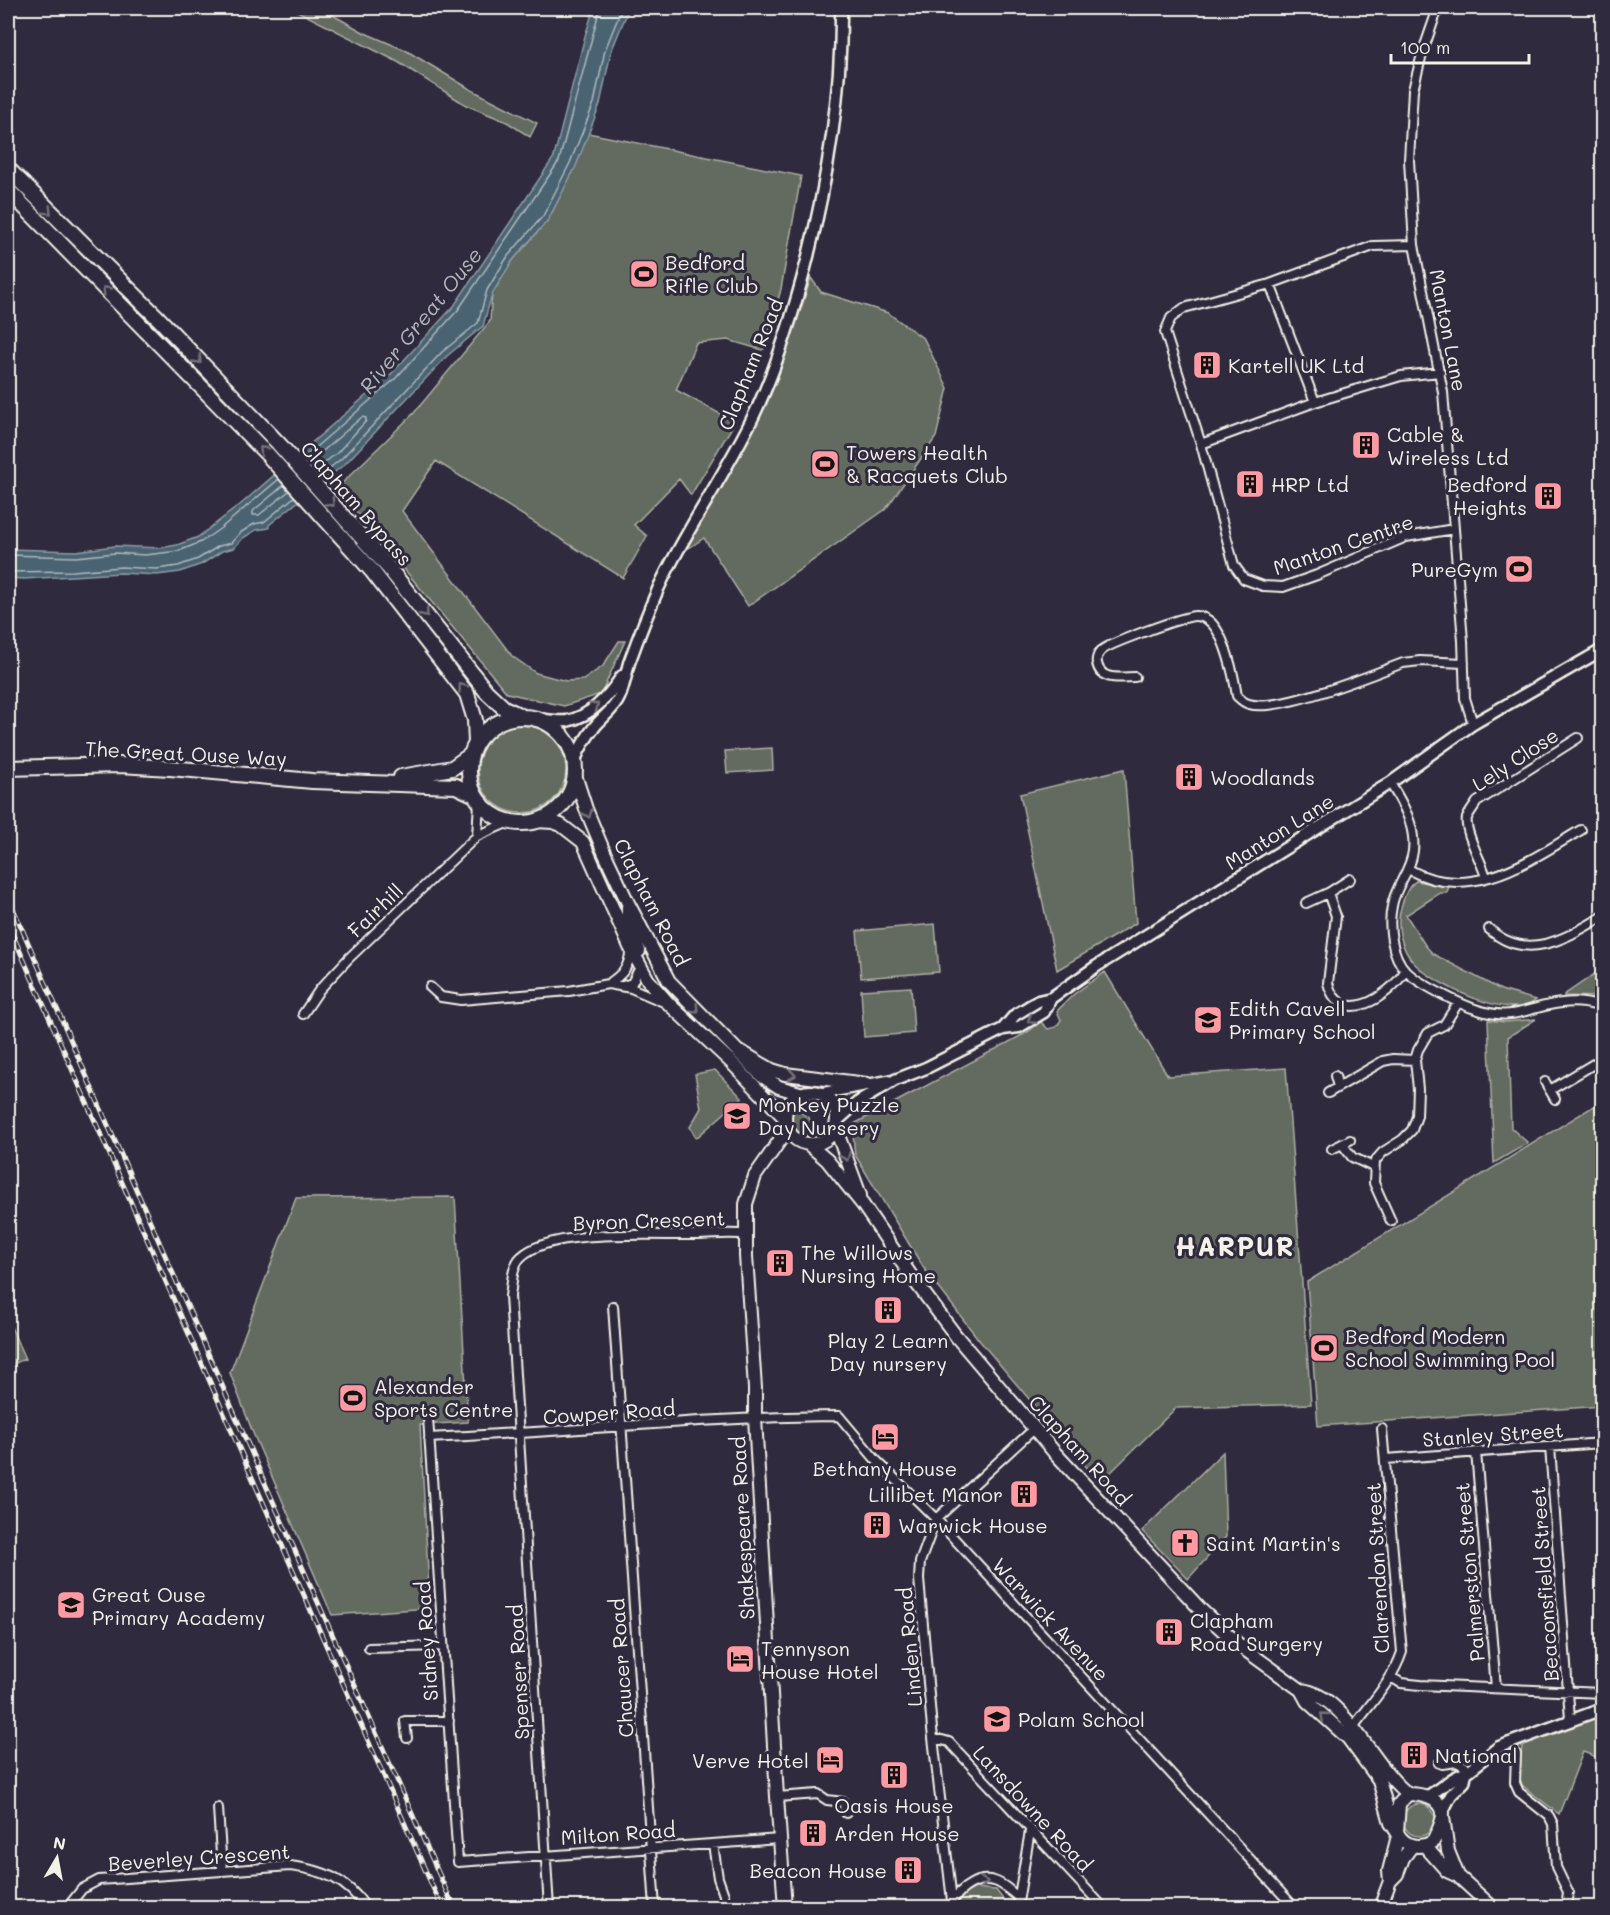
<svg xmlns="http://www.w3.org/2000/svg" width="1610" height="1915" font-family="Mali,sans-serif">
	<rect width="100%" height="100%" fill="#2f2a3d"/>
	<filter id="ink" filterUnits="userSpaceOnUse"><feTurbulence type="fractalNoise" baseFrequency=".0167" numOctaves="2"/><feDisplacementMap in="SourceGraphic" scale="12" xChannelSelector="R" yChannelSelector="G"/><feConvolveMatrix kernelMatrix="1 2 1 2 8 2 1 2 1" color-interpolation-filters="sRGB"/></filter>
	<g filter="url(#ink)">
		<path fill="#636b5f" stroke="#acaea4" stroke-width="1.5" d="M296 8H320L365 33 407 51 470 89 537 123 530 137 507 122 466 105 398 62 295 10Z
			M588 133 801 176 781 289 765 348 762 350 728 340 696 343 676 390 735 422 691 495 679 479 634 525 647 536 623 578 436 461 402 511 512 656 536 673 566 681 583 680 603 666 619 641H625L601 694 564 706 507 693 337 488 414 413 490 321 492 294 513 260 548 220 575 166Z
			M811 278 821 292 888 313 924 339 948 388 936 437 886 509 748 606 704 538 680 554 761 414 778 377Z
			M478 769a44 44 0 1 1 88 0a44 44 0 1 1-88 0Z
			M772 748 773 770 727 773 725 751Z
			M1124 769 1136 923 1057 970 1020 794Z
			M1416 881 1449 886 1447 893H1440L1406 915 1425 945 1433 954 1501 990 1536 1000C1512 1023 1434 984 1415 964 1400 949 1395 923 1402 904 1405 895 1408 886 1416 881Z
			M935 924 939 972 861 978 857 931Z
			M1602 969V997L1564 996V995Z
			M1105 972 1168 1076 1286 1068 1311 1404 1176 1408 1100 1483 979 1340 923 1267 855 1155 852 1125 1026 1033 1041 1022 1048 1029 1056 1027 1061 1020 1057 1011 1074 994Z
			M911 987 914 1033 864 1037 861 990Z
			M1536 1019 1508 1037 1511 1128 1528 1143 1494 1163 1488 1020 1506 1022Z
			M715 1070 742 1098 696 1138 690 1127 701 1108 695 1074Z
			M1602 1101V1406L1318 1426 1307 1282Z
			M794 1108 809 1118 822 1137C802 1143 783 1130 794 1108Z
			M455 1197 468 1422 420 1425 430 1608 332 1615 253 1433 230 1373 296 1198Z
			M8 1320 25 1359 8 1366Z
			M1223 1452 1226 1537 1188 1579 1142 1531Z
			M1602 1714V1759L1583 1752 1559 1814 1523 1786 1519 1779 1522 1745Z
			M1403 1820a16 16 0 1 1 32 0a16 16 0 1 1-32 0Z
			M975 1888 996 1890 1005 1902 1007 1907 955 1908 962 1895Z"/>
		<path fill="#4a6373" stroke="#8e9ca2" stroke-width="1.5" d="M594 8H629L611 52 600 104 576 166 548 220 513 260 492 294 483 326 447 356 346 463 269 525V528L256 530 243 538 234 548 222 551 202 564 180 572 157 575 121 573 24 579 8 578V549L76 551 115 546 160 548 177 545 198 537 241 504 391 374 454 306 554 157 585 36Z"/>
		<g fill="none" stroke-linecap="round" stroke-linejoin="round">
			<path stroke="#b0b8b9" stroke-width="1.5" d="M303 458 395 379 458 310 559 161 600 8
				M308 464 362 417 366 418V421L337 453 314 471
				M319 477 342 458 442 352 478 323 487 290 508 256 543 216 570 163 594 103 605 50 622 8
				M284 485 253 511V515H259L289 491
				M8 555 76 557 115 553 145 555 179 551 201 542 221 528 279 479
				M8 572 73 571 121 567 157 569 178 566 198 559 219 546 231 543 240 533 254 524 264 522 294 497"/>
			<g stroke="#f4f1e8" stroke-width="12">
				<path id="street" d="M1438 8 1422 54 1413 90 1409 160 1414 245 1443 392 1463 641 1465 698 1473 724
					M1414 245 1373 246 1270 284 1184 308 1171 318 1165 332 1201 444 1315 402 1401 376 1440 372
					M1270 284 1315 402
					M1201 444 1234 565 1244 579 1263 586 1283 587 1317 575 1406 537 1454 529
					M1135 677C1122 677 1100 682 1097 663 1096 659 1098 654 1101 651 1107 644 1185 616 1195 616 1199 616 1205 618 1208 620 1225 632 1234 677 1237 696 1240 699 1244 703 1249 704 1278 713 1371 675 1403 663L1420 661 1464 663
					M1390 783C1403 804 1416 826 1413 851 1411 871 1395 886 1392 906 1388 925 1391 956 1406 971 1417 983 1461 1005 1478 1010 1515 1022 1529 1006 1562 1003 1576 1001 1589 1003 1602 1007
					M477 836 479 802
					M1408 869C1470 904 1529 861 1581 830
					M1486 877C1482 862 1464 832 1467 818 1469 813 1474 807 1477 802L1578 738
					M1328 893 1336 916 1328 983C1340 1029 1390 996 1405 971
					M1306 903 1328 893 1350 879
					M1489 929C1527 963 1566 938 1602 917
					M608 984C622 975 631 966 630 948
					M623 986 632 983 640 967
					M430 987 441 997 461 1000 569 991 608 984 631 988 666 1003
					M303 1014 320 989 349 958 477 836 509 822
					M1335 1076 1338 1087
					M1545 1082 1555 1099
					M1550 1090 1602 1059
					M1328 1093 1383 1061 1393 1059 1415 1060
					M1342 1144 1352 1157 1373 1167
					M1332 1149 1350 1140
					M1391 1221 1374 1183 1375 1161 1383 1152 1402 1140 1412 1130 1417 1116 1418 1089 1415 1060 1418 1050 1428 1033 1444 1025 1458 1003
					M613 1306 655 1908
					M428 1418 458 1862 780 1839
					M429 1438C566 1432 703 1417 839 1416L876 1460 936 1519 1295 1908
					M1550 1447 1570 1719
					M1476 1452 1496 1688
					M1386 1459 1602 1443
					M369 1648 443 1646
					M1391 1677 1401 1683 1420 1685 1602 1693
					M1354 1726C1371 1703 1393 1680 1402 1652L1382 1429
					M407 1738 405 1721H449
					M934 1740H942L949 1742 1104 1908
					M1516 1754 1515 1783 1519 1792 1549 1816 1553 1824 1556 1867 1568 1892 1566 1908
					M1439 1763 1442 1764 1457 1762 1469 1769
					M777 1797 818 1794 827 1800 843 1802 846 1813
					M218 1808 222 1870
					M713 1844 718 1878 724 1895 725 1908
					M952 1901C961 1889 977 1876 994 1881 1003 1883 1011 1892 1018 1897
					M67 1908 82 1889 99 1880 290 1866C323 1870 347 1879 366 1908
					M549 1908 510 1296C512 1284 512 1265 521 1257 550 1228 655 1236 696 1235 714 1235 730 1232 747 1235
					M951 1908 952 1901 932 1729 919 1579 920 1562 936 1519 1034 1429
					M1017 1908 1030 1831"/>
			</g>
			<g stroke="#f4f1e8" stroke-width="15">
				<path id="secondary" d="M543 720C551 720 560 722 567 721 592 716 609 696 622 676
					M575 760C580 747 587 736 596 725 603 717 615 708 619 698 624 687 626 674 629 663 638 638 648 612 659 587 687 528 725 475 753 417 775 372 790 324 803 276 826 189 842 98 841 8
					M1003 1029 1015 1015 1038 1001 1051 998 1097 966 1390 783 1473 724 1602 650
					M818 1094 888 1081
					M838 1120 857 1103 895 1080 926 1068 1003 1029 1019 1027 1044 1012 1051 998
					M1428 1796C1441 1789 1452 1776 1466 1773
					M1443 1811 1451 1795 1464 1782 1466 1773 1499 1747 1602 1709"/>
			</g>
			<g stroke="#f4f1e8" stroke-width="16">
				<path id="primary" d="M575 775 586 809 604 852 628 903 669 981 762 1076 779 1087 803 1094
					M536 821 553 822 561 825 583 842 630 947 648 980 669 1004 731 1062 784 1117
					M628 907V922L639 951
					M743 1053 772 1070 785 1074 867 1084
					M785 1118a26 26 0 1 1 52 0a26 26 0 1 1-52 0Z
					M835 1127 860 1195
					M808 1144 827 1160 863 1205 914 1280 956 1336 1055 1453 1202 1611 1240 1646 1301 1690 1307 1701 1348 1738 1379 1780 1391 1823 1397 1832
					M1301 1690C1346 1695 1374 1769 1408 1794
					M1408 1794C1420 1794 1443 1798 1443 1814 1443 1822 1436 1835 1433 1842 1419 1849 1404 1847 1397 1832L1399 1804Z
					M1443 1817 1448 1851 1458 1876 1493 1908
					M1425 1846 1447 1871 1458 1876
					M1390 1881 1389 1871 1398 1836
					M785 1908 777 1797 755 1418V1388L746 1256V1204L755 1176 787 1130
					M1380 1908 1390 1881 1397 1874 1403 1858 1412 1846"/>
			</g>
			<g stroke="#f4f1e8" stroke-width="18">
				<path id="highway" d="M8 169 158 318 278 443 388 567 486 691 504 708 521 716
					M8 190 268 455 372 571 467 694 475 720 476 743
					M469 770a53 53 0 1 1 106 0a53 53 0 1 1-106 0Z
					M8 768 120 765 170 768 312 781 456 786 473 794
					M401 777 452 768 469 756"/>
			</g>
			<use href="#street" stroke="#2f2a3d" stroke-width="8"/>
			<use href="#secondary" stroke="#2f2a3d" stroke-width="10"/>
			<use href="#primary" stroke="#2f2a3d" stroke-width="12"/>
			<use href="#highway" stroke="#2f2a3d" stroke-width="14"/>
			<g stroke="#f4f1e8" stroke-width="5">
				<path id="rail" d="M8 897 264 1481 454 1908
					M8 924 442 1908"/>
			</g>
			<use href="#rail" stroke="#2f2a3d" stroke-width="3" stroke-dasharray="9" stroke-linecap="butt"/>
		</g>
		<defs><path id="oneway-chevron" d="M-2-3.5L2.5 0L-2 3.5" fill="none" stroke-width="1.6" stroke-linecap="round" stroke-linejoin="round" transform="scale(1.5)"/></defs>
		<g stroke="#747079">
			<use href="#oneway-chevron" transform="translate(48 211) rotate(45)"/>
			<use href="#oneway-chevron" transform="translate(106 290) rotate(-134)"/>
			<use href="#oneway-chevron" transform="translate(198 360) rotate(46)"/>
			<use href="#oneway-chevron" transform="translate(263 450) rotate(-134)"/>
			<use href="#oneway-chevron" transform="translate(331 503) rotate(48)"/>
			<use href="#oneway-chevron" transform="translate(425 613) rotate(51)"/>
			<use href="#oneway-chevron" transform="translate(462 687) rotate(-126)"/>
			<use href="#oneway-chevron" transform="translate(595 706) rotate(-37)"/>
			<use href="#oneway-chevron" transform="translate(588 814) rotate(68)"/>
			<use href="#oneway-chevron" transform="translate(695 1009) rotate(45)"/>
			<use href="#oneway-chevron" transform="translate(1031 1020) rotate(148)"/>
			<use href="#oneway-chevron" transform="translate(792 1075) rotate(9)"/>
			<use href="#oneway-chevron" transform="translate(846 1157) rotate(69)"/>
			<use href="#oneway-chevron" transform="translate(1324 1716) rotate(-139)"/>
			<use href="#oneway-chevron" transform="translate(984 1882) rotate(-6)"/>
		</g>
	</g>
	<defs>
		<g id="stadium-square" transform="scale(1.5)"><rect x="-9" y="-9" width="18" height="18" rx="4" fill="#ff9aa2" stroke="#2f2a3d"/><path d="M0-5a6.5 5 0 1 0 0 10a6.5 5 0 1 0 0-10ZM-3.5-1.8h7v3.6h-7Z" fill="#111"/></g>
		<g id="building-square" transform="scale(1.5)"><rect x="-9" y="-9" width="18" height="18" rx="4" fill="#ff9aa2" stroke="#2f2a3d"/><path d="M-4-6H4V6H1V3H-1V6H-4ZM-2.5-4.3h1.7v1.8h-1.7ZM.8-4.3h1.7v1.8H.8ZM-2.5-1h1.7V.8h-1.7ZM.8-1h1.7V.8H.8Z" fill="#111"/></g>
		<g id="school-square" transform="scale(1.5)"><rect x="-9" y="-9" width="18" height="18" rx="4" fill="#ff9aa2" stroke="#2f2a3d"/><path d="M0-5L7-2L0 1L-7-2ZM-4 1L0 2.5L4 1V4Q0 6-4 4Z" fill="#111"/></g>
		<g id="hotel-square" transform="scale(1.5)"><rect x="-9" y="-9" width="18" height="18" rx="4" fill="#ff9aa2" stroke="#2f2a3d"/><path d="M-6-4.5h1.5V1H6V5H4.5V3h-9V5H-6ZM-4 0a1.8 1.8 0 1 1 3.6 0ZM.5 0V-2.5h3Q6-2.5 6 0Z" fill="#111"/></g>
		<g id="church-square" transform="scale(1.5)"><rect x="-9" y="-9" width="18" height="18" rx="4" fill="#ff9aa2" stroke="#2f2a3d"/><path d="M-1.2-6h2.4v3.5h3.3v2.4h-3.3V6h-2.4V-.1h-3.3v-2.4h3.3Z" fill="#111"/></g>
	</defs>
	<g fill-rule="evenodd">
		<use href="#stadium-square" x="644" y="274"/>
		<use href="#building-square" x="1207" y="365"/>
		<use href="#building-square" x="1366" y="445"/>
		<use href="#stadium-square" x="825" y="464"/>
		<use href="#building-square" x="1250" y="484"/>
		<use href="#building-square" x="1548" y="496"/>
		<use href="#stadium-square" x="1519" y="569"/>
		<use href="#building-square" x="1189" y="777"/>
		<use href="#school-square" x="1208" y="1020"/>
		<use href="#school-square" x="737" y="1116"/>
		<use href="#building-square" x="780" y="1263"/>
		<use href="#building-square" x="888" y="1310"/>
		<use href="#stadium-square" x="1324" y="1348"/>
		<use href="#stadium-square" x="353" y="1398"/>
		<use href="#hotel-square" x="885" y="1437"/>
		<use href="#building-square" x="1024" y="1494"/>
		<use href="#building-square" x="877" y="1525"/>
		<use href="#church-square" x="1185" y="1543"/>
		<use href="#school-square" x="71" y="1605"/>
		<use href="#building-square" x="1169" y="1632"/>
		<use href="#hotel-square" x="740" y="1659"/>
		<use href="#school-square" x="997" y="1719"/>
		<use href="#building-square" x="1414" y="1755"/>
		<use href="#hotel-square" x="830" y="1760"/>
		<use href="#building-square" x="894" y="1775"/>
		<use href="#building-square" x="813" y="1833"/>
		<use href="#building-square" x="908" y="1870"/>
	</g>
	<g text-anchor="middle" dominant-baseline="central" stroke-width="6" stroke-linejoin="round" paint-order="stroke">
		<g font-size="20" fill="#f4f1e8" stroke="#2f2a3d" text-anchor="start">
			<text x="665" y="262">Bedford<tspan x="665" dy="23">Rifle Club</tspan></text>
			<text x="1228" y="365">Kartell UK Ltd</text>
			<text x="1387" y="434">Cable &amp;<tspan x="1387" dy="23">Wireless Ltd</tspan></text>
			<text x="846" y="452">Towers Health<tspan x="846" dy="23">&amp; Racquets Club</tspan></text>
			<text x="1271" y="484">HRP Ltd</text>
			<text x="1527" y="484" text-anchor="end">Bedford<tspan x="1527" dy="23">Heights</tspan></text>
			<text x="1498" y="569" text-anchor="end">PureGym</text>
			<text x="1210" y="777">Woodlands</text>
			<text x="1229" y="1008">Edith Cavell<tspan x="1229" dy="23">Primary School</tspan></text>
			<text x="758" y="1104">Monkey Puzzle<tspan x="758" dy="23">Day Nursery</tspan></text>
			<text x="801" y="1252">The Willows<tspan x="801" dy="23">Nursing Home</tspan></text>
			<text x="1345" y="1336">Bedford Modern<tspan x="1345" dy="23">School Swimming Pool</tspan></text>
			<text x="888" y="1340" text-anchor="middle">Play 2 Learn<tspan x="888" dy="23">Day nursery</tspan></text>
			<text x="374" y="1386">Alexander<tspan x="374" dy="23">Sports Centre</tspan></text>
			<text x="885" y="1468" text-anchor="middle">Bethany House</text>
			<text x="1003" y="1494" text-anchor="end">Lillibet Manor</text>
			<text x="898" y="1525">Warwick House</text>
			<text x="1206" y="1543">Saint Martin's</text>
			<text x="92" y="1594">Great Ouse<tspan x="92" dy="23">Primary Academy</tspan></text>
			<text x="1190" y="1620">Clapham<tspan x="1190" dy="23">Road Surgery</tspan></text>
			<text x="761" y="1648">Tennyson<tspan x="761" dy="23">House Hotel</tspan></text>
			<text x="1018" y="1719">Polam School</text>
			<text x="1435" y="1755">National</text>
			<text x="809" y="1760" text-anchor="end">Verve Hotel</text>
			<text x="894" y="1805" text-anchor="middle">Oasis House</text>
			<text x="834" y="1833">Arden House</text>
			<text x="887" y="1870" text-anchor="end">Beacon House</text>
		</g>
		<g font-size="20" fill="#f4f1e8" stroke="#2f2a3d">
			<text transform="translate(1449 330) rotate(79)">Manton Lane</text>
			<text transform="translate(750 364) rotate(-68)">Clapham Road</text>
			<text transform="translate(357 503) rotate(49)">Clapham Bypass</text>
			<text transform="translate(1343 544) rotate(-19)">Manton Centre</text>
			<text transform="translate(186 753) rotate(3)">The Great Ouse Way</text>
			<text transform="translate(1515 759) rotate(-33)">Lely Close</text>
			<text transform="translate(1279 831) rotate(-32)">Manton Lane</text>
			<text transform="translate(652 902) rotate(63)">Clapham Road</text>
			<text transform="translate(375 910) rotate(-44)">Fairhill</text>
			<text transform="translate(649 1220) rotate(-2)">Byron Crescent</text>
			<text transform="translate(609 1412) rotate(-4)">Cowper Road</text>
			<text transform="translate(1493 1434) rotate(-4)">Stanley Street</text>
			<text transform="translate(1080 1450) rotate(48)">Clapham Road</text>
			<text transform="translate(742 1528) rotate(-93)">Shakespeare Road</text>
			<text transform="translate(1377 1568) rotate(-93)">Clarendon Street</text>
			<text transform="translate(1469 1572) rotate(-95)">Palmerston Street</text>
			<text transform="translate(1544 1584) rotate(-94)">Beaconsfield Street</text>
			<text transform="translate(1051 1619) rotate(47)">Warwick Avenue</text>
			<text transform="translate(426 1641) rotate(-94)">Sidney Road</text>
			<text transform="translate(909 1647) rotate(-95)">Linden Road</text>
			<text transform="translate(621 1668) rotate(-94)">Chaucer Road</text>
			<text transform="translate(518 1672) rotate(-93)">Spenser Road</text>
			<text transform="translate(1033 1808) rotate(47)">Lansdowne Road</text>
			<text transform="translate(618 1833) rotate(-4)">Milton Road</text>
			<text transform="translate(199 1857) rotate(-4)">Beverley Crescent</text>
		</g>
		<g font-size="21" font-style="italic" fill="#b0b8b9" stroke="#2f2a3d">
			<text transform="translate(420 320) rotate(-51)">River Great Ouse</text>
		</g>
		<g font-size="26" font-weight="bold" letter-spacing="1.5" fill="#f4f1e8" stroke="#2f2a3d">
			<text x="1235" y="1246">HARPUR</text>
		</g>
	</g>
	<rect width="1610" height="1915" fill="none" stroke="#2f2a3d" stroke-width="30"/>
	<rect x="15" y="15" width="1580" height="1885" fill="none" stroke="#f4f1e8" stroke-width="2" filter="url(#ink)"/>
	<g transform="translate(57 1858) rotate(10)" stroke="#2f2a3d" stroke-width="4.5" paint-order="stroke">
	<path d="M0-4.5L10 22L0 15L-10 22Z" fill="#f4f1e8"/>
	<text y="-9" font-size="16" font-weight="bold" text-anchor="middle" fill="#f4f1e8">N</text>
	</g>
	<path d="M1391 54v9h138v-9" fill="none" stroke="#f4f1e8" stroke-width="3"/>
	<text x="1400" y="54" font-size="18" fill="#f4f1e8" stroke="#2f2a3d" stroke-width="4.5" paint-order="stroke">100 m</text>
</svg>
